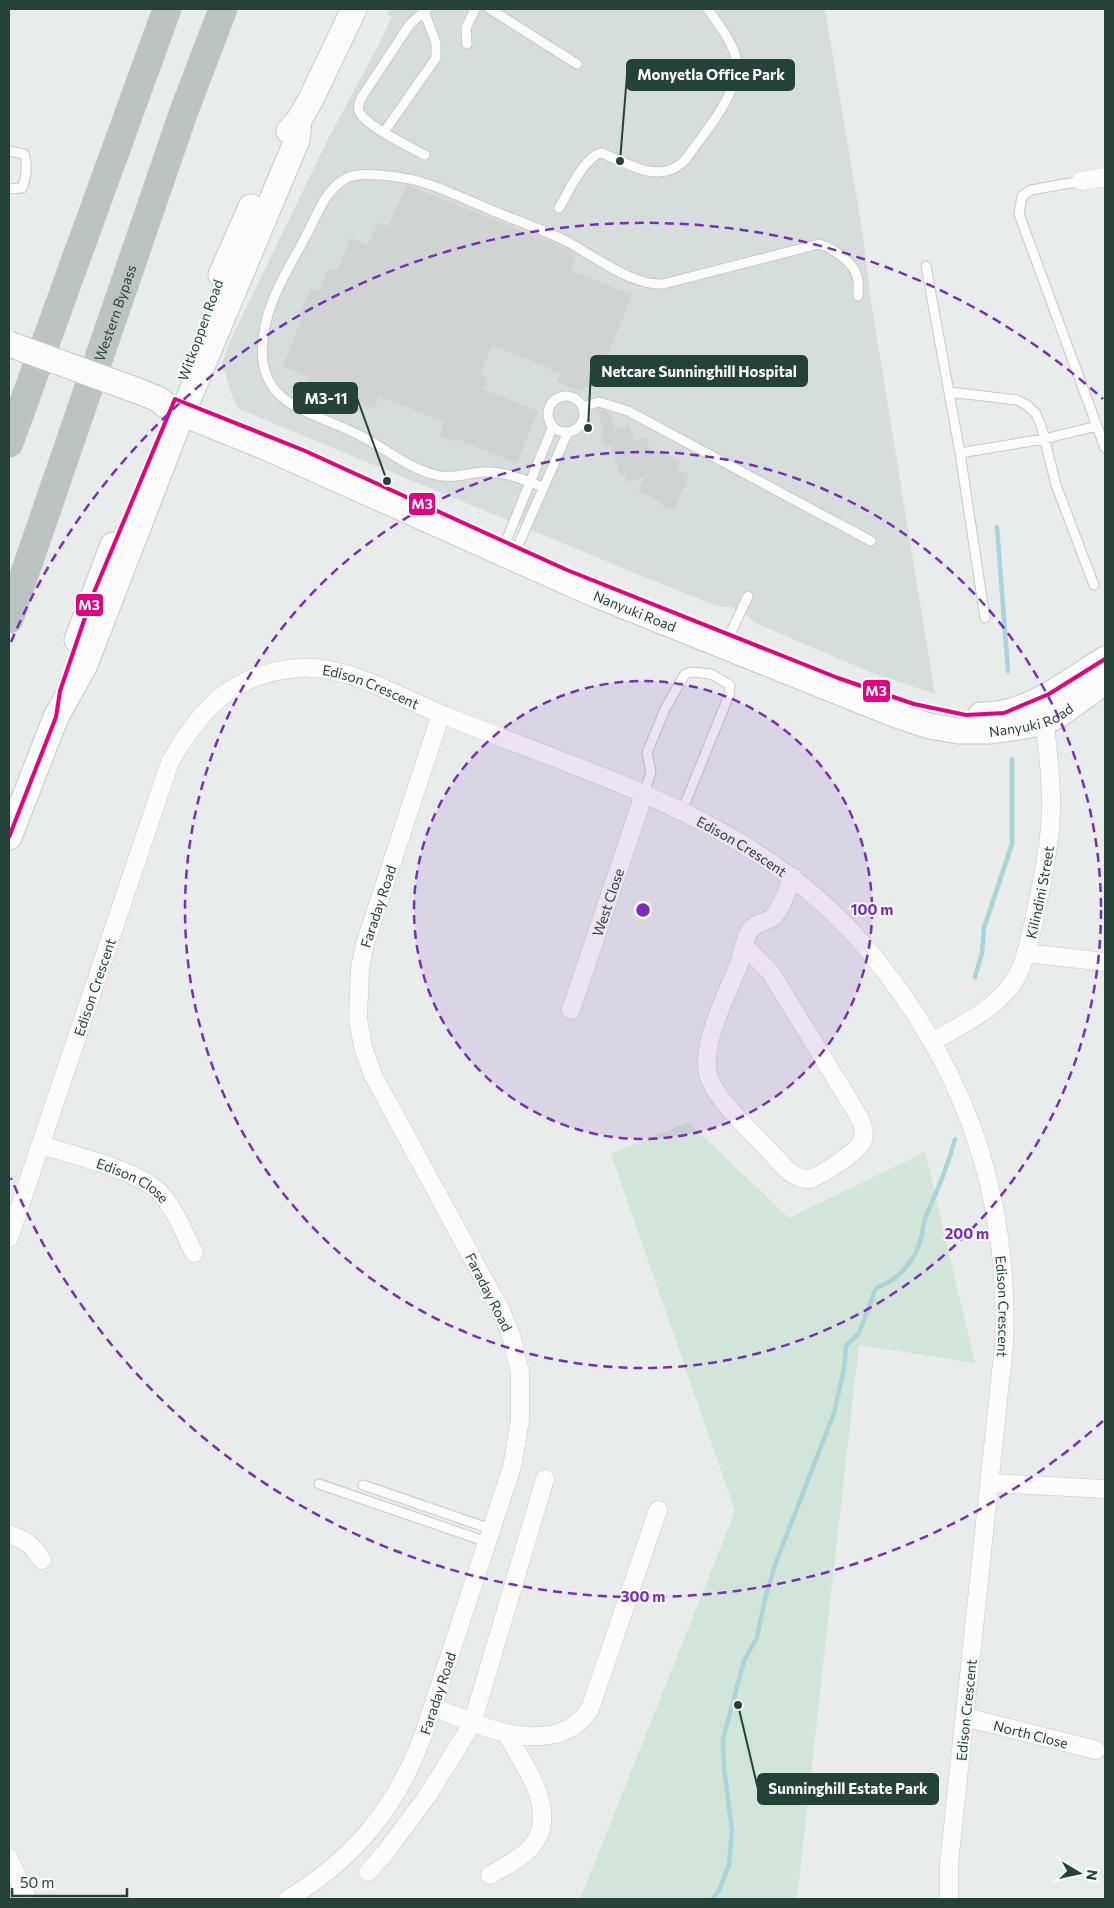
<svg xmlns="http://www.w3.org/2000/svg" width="1114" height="1908" font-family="Commissioner,sans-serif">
	<rect width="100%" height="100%" fill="#e8edeb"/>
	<path fill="#d6dedb" d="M390 9H825L862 228 871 302 935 694 875 674 755 623 748 616 731 607 717 606 649 579 239 409 234 402 222 363 230 341 330 135 378 46 392 17 387 14Z"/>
	<path fill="#d1e6d8" d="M688 1122 789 1218 925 1152 975 1363 859 1345 797 1899H580L735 1511 611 1154Z"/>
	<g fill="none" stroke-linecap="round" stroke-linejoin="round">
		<path stroke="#a9d4db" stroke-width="4.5" d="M997 527 1008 671
			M975 977 982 953 984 928 1012 844V759
			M713 1899 720 1888 729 1865 732 1830 724 1768 723 1739 744 1661 757 1637 765 1599 775 1565 834 1413 844 1369 846 1346 859 1333 876 1288C898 1280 915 1262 921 1238 923 1231 923 1223 926 1216 938 1188 947 1169 955 1139"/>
	</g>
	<path fill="#cfd4d2" d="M407 185 564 247 576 254 570 270 632 295 594 389 585 386 582 392 557 382 560 374 551 371 552 369 492 345 480 375 488 378 483 389 538 411 517 463 454 438 453 442 439 436 444 422 379 396 374 408 365 405 308 382 310 378 283 366 302 318 298 317 311 288 319 291 328 268 337 271 351 238 368 245 378 222 388 226Z
		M597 409 610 412 616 430 629 425 635 441 646 437 650 448 680 461 676 469 689 475 674 510 661 505 662 502 638 491 644 477 627 482 624 474 620 475 610 445 605 447 600 432 604 431Z"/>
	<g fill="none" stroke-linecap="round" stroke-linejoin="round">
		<g stroke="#c5cac8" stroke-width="11">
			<path id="service" d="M490 9 577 64
				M467 44 466 28 475 9
				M384 132 436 58V43L424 11
				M9 151 24 154C28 163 26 179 22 188L9 189
				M425 155C410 147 368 127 360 113 357 109 359 103 361 98L410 24 427 9
				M1081 181 1031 190 1022 196 1019 214 1105 448
				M559 208C567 194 586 154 602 153 629 164 661 186 686 159 705 131 747 87 734 51 728 36 717 22 708 9
				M926 266 960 453 985 618
				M950 392 1017 400 1027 405 1036 414 1041 425 1056 485 1094 585
				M548 414a18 18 0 1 1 36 0a18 18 0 1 1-36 0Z
				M582 407 599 402 628 411 871 541
				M960 453 1044 439 1097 426
				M543 487C524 480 505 471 484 472 466 473 451 480 432 474 407 467 386 449 363 437 313 410 251 408 264 332 269 298 290 266 306 236 316 217 325 190 345 179 359 170 402 177 418 181 443 188 467 200 491 210 515 220 541 229 564 240 592 254 631 286 663 284L819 244C833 248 853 262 857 276 859 283 858 290 858 296
				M502 551 553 426
				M513 557 568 432
				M725 645 748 596
				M644 794 651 772 647 753 665 709 685 674 692 672 711 674 730 685 729 695 682 811
				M319 1484 487 1542
				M363 1485 491 1529"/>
		</g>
		<g stroke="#c5cac8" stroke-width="19">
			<g id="minor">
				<path d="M1081 181 1105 177"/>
				<path d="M744 945 771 973 855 1110C860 1119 866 1129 863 1140 858 1152 823 1174 810 1179 791 1181 778 1159 766 1147 748 1129 720 1103 710 1080 697 1049 728 993 739 964 743 952 744 932 756 925 762 921 768 922 774 916 783 906 787 890 793 877"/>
				<path d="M1026 953 1105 962"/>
				<path id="s1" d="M571 1010 644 794"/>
				<path id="s2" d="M932 1042C959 1026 993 1011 1012 984 1025 965 1029 942 1034 920 1043 879 1052 837 1051 796 1050 768 1047 739 1043 712"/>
				<path id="s3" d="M41 1145C72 1155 137 1170 159 1192 175 1208 184 1233 194 1253"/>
				<path id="s4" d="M9 1238 170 762C201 708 233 673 299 668 351 665 399 698 446 716 592 775 755 819 862 943 962 1060 1010 1190 1004 1344L949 1864V1899"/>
				<path d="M990 1483 1105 1489"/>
				<path d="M9 1534C25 1540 33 1545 42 1560"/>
				<path d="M433 1706C476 1726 556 1761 590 1709L658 1510"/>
				<path id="s5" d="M965 1717 1096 1750"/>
				<path d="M9 1858 27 1899"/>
				<path d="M368 1872 385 1853 428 1795 472 1724 545 1479"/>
				<path d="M490 1875C503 1867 521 1859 531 1847 561 1813 524 1766 507 1735"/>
				<path id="s6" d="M288 1899C355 1858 397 1807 424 1733L512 1467 520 1420V1372L511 1335 501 1311 373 1075 363 1047 358 1018 360 968 365 944 441 714"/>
			</g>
		</g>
		<g stroke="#c3cbc8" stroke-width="27">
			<g id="secondary">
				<path d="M289 131 299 120 311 99 354 9"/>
				<path d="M221 275 251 207"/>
				<path id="s7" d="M138 391 158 399 171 409 263 446 594 594 896 715 929 726 959 731H989L1019 727 1044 722 1057 716 1105 682"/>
				<path d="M77 640 113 545"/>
				<path d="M981 715C1027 716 1068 682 1105 659"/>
				<path d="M9 837 56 717 84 667 182 414 297 140 299 120"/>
			</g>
		</g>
		<g stroke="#c3ccc9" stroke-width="29">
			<g id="motorway">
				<path d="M9 443 167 9"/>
				<path id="s8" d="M9 619 184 111 223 9"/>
			</g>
		</g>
		<use href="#service" stroke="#fcfcfc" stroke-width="9"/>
		<use href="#minor" stroke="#fcfcfc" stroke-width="18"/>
		<use href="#secondary" stroke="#fcfcfc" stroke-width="25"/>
		<use href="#motorway" stroke="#bcc4c2" stroke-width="28"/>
		<g stroke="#c3cbc8" stroke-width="27" stroke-linecap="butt">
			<path id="secondary-bridge" d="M9 344 138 391"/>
		</g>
		<use href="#secondary-bridge" stroke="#fcfcfc" stroke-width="25"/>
		<g stroke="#f7fbf9" stroke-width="8">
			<path id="bus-1" d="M9 837 56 717 60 691 92 597 175 399 303 450 567 570 838 678 914 704 966 715 1004 713 1049 694 1105 659"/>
		</g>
		<use href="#bus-1" stroke="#e5007d" stroke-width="4"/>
	</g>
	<circle cx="643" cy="910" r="229" fill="#7b2cbf" fill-opacity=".12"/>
	<g fill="none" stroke="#7b2cbf" stroke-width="2.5" stroke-dasharray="9 6">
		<circle cx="643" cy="910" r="229"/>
		<circle cx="643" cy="910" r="458"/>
		<path d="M1103 1421A687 687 0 0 1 11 1178M11 642A687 687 0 0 1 1103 399"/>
	</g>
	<g text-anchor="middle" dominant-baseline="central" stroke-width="4" stroke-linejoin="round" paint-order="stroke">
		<g font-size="14" fill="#24423a" stroke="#f7fbf9">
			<text stroke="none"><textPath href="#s8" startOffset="324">Western Bypass</textPath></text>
			<text transform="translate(200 330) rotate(-70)">Witkoppen Road</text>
			<text stroke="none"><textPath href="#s7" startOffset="544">Nanyuki Road</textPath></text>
			<text stroke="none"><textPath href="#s4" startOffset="745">Edison Crescent</textPath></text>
			<text stroke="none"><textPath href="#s7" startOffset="964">Nanyuki Road</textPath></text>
			<text stroke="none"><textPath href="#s4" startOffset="1150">Edison Crescent</textPath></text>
			<text stroke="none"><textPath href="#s2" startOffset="196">Kilindini Street</textPath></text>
			<text stroke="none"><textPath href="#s1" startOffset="114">West Close</textPath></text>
			<text stroke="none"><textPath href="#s6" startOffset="1101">Faraday Road</textPath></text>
			<text stroke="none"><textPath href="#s4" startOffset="265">Edison Crescent</textPath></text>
			<text stroke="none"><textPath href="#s3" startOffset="99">Edison Close</textPath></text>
			<text transform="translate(489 1292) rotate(63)">Faraday Road</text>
			<text stroke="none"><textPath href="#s4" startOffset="1704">Edison Crescent</textPath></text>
			<text stroke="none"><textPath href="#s6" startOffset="261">Faraday Road</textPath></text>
			<text transform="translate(966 1710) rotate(-84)">Edison Crescent</text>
			<text stroke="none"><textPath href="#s5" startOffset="68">North Close</textPath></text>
		</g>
	</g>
	<circle cx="643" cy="910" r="8" fill="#7b2cbf" stroke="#f7fbf9" stroke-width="2.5"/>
	<g font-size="15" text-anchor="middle" font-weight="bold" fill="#7b2cbf" stroke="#f7fbf9" stroke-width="4" stroke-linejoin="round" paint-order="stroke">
		<text x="872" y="915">100 m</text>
		<text x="967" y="1239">200 m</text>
		<text x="643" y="1602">300 m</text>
	</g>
	<path fill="none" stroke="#24423a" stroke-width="2" d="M620 161L627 75M588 428L591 371M387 481L357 398M738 1705L758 1789"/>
	<g fill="#24423a" stroke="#f7fbf9" stroke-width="2">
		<circle cx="620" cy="161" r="5"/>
		<circle cx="588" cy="428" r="5"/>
		<circle cx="387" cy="481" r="5"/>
		<circle cx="738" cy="1705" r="5"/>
	</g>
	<g fill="#24423a" stroke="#24423a" stroke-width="2">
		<rect x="627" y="60" width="167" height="30" rx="5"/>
		<rect x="591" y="356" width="216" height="30" rx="5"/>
		<rect x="294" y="383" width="63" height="30" rx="5"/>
		<rect x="758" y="1774" width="180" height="30" rx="5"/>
	</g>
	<g font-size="15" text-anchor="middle" font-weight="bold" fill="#fff">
		<text x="711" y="80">Monyetla Office Park</text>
		<text x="699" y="377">Netcare Sunninghill Hospital</text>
		<text x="326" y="404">M3-11</text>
		<text x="848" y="1794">Sunninghill Estate Park</text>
	</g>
	<g stroke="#f7fbf9" stroke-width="2">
		<rect x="408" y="492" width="28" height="24" rx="5" fill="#e5007d"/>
		<rect x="75" y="593" width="29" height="24" rx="5" fill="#e5007d"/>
		<rect x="862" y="679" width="29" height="24" rx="5" fill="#e5007d"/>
	</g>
	<g font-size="14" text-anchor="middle" font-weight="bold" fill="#fff">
		<text x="422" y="509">M3</text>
		<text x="89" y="610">M3</text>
		<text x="876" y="696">M3</text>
	</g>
	<rect width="1114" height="1908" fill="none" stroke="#24423a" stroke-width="20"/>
	<g transform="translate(1079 1873) rotate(99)" stroke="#f7fbf9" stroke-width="4" paint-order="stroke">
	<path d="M0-4L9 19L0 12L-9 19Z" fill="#24423a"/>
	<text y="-8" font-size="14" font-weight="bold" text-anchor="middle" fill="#24423a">N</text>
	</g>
	<path d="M12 1888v8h115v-8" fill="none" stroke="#24423a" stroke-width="2.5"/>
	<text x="20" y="1888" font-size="15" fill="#24423a" stroke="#f7fbf9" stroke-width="4" paint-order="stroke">50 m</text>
</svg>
